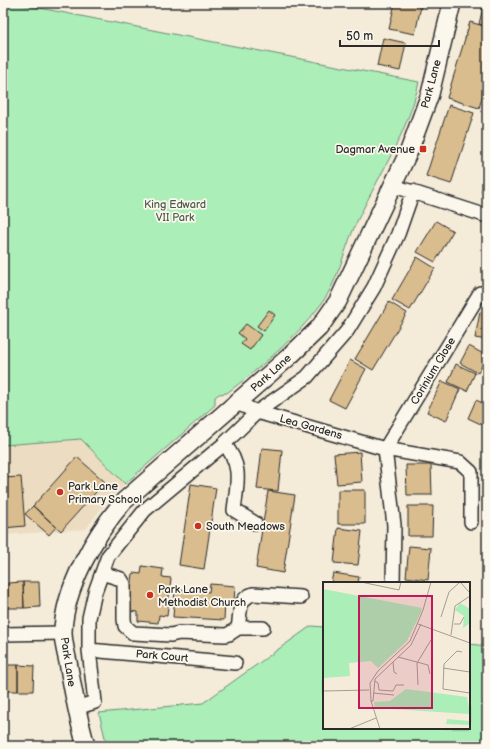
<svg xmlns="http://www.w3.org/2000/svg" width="490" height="749" font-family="'Balsamiq Sans',sans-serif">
	<rect width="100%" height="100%" fill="#f4ebd9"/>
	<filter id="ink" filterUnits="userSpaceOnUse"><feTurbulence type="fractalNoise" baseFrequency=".025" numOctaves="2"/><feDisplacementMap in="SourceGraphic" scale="8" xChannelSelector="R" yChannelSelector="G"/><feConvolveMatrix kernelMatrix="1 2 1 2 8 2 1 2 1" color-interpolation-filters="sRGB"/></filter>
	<g filter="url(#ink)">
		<path fill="#ecddc2" d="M82 439 125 484 107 501 86 529 3 535V445Z
			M3 743 36 745 45 746H3Z"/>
		<path fill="#abeeb8" stroke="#6b8c72" d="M3 3H14L419 82C408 134 376 179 354 228 343 254 338 280 322 303 297 337 261 367 227 393L219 394 215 397V405L125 484 81 439 3 445Z
			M311 626 324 627V728H469V644L487 646V746H107L99 713 203 703Z"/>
		<path fill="#dabd8e" stroke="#2b2b2b" d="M395 3H406L421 6 415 34 389 29Z
			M484 3H487V26L479 24Z
			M470 22 487 27V81L479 108 447 98Z
			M383 38 406 43 400 71 377 66Z
			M449 105 474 113 451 184 426 176Z
			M487 174V194L481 192Z
			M436 221 453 231 435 262 417 252Z
			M417 257 435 268 410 310 392 300Z
			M389 302 407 313 373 370 355 359Z
			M269 310 275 315 264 331 257 326Z
			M480 312 487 313V340L475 338Z
			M246 324 261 335 250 350 241 344 245 339 238 333Z
			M469 346 487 356 478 373 460 363Z
			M350 360 366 369 345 408 329 400Z
			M456 364 475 373 467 391 448 382Z
			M442 381 460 389 446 421 427 412Z
			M476 400 487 405V427L468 418Z
			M262 448 282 450 278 491 257 489Z
			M360 452 362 482 337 484 334 454Z
			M77 457 105 482 61 531 33 506Z
			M406 465H431L432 495H407Z
			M21 477 25 526 3 528V478Z
			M191 484 216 488 204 569 179 565Z
			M338 490H365V524H338Z
			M268 491 295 495 283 573 256 568Z
			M33 506 56 527 49 535 25 514Z
			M408 506H433L432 536H408Z
			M338 528 362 531 358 565 334 563Z
			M409 546 431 548 428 580 406 577Z
			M142 566 163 569 162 577 171 578 167 616 159 615 158 623 138 621V612L129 611 133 573 141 574Z
			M333 573 359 577 358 583H331Z
			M23 582H39L40 607 24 608Z
			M23 582 24 608H8V583Z
			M210 584 235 586 234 602H225L224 620 173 617 175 589 209 592Z
			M3 665H18V691H3Z
			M18 665 34 666 33 691H18Z"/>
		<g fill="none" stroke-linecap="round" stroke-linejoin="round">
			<g stroke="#2b2b2b" stroke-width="16">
				<path id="minor" d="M394 186 487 216
					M237 403 257 412 385 449 460 462 471 472V522
					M224 444C243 465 237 484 234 510L255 523
					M102 573 121 579 124 584V619L125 626 133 633 171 635 179 633 225 635 229 634 238 628C241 614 237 599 253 594L301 597
					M393 583 394 525 385 449 480 293
					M238 628H263
					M3 634 63 633
					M89 650 235 663
					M76 708 95 702 89 650V618L95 592 108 556 145 510 224 444 257 412 307 377 347 331 374 287 398 234 413 191"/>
			</g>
			<g stroke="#2b2b2b" stroke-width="20">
				<path id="major" d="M86 746C78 718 73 691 68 662 66 653 63 642 63 632 64 588 96 533 124 501L291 355 319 328 338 301 409 151 430 94 452 3"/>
			</g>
			<use href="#minor" stroke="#fbf7ec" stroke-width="13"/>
			<use href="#major" stroke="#fbf7ec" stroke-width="17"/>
		</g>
	</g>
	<g fill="#c8321e" stroke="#fbf7ec" stroke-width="1.5">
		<rect x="419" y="145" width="8" height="8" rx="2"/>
		<circle cx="60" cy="492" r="4"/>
		<circle cx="198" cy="526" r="4"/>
		<circle cx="150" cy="595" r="4"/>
	</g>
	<g text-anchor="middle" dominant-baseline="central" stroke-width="3.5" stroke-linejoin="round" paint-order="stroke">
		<g font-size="11" fill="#2b2b2b" stroke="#fbf7ec">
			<text transform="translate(431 84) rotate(-75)">Park Lane</text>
			<text transform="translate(433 371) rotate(-59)">Corinium Close</text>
			<text transform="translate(271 373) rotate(-42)">Park Lane</text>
			<text transform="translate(311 427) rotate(16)">Lea Gardens</text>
			<text transform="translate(162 656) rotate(5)">Park Court</text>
			<text transform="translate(68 662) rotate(81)">Park Lane</text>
		</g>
		<g font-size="11" fill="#2b2b2b" stroke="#fbf7ec" text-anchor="start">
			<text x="415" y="149" text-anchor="end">Dagmar Avenue</text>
			<text x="68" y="486">Park Lane<tspan x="68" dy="13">Primary School</tspan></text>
			<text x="206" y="526">South Meadows</text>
			<text x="158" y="589">Park Lane<tspan x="158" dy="13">Methodist Church</tspan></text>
		</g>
		<g font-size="11" fill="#4b5c4e" stroke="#fbf7ec">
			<text x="175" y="204">King Edward<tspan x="175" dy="13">VII Park</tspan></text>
		</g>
	</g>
	<g transform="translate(323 582)">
		<rect width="147" height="147" fill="#f4ebd9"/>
		<path d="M0 7 99 26 98 30 84 59 55 86 48 79 26 81 27 94 0 96ZM137 21 147 27V41L140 46 141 34 132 28ZM83 107 144 115 147 132 52 126 51 120 67 119ZM124 137 147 139V143L123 142Z" fill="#abeeb8"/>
		<path fill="none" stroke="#a49e93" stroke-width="1" d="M38 0 76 8 78 0M137 0 147 11M118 35 126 10 137 0M95 42 147 61M131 42H137L141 35M128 53 132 24 147 14M139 70 134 69 121 82 120 107 147 111M75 75 105 83 107 92M70 80 71 90 74 92M120 86 147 90M52 99 55 101 56 108 70 109 73 103H81M95 103 94 81 108 58M0 109 46 108M50 111 71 113M48 119H50L52 97 88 63 98 42M26 147 53 136M57 147 48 119 47 101 55 89 87 59 100 28 108 0"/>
		<path fill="#c2185b" fill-opacity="0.15" stroke="#c2185b" stroke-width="2" d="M36 14H109V126H36Z"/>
		<rect width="147" height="147" fill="none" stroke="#2b2b2b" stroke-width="2"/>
	</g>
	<rect width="490" height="749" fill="none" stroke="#fbf7ec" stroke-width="16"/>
	<rect x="8" y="8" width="474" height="733" fill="none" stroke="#2b2b2b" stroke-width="1.5" filter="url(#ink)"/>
	<path d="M340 40v6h99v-6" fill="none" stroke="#2b2b2b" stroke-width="2"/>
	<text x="346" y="40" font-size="12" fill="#2b2b2b" stroke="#fbf7ec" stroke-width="3" paint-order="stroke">50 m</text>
</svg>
